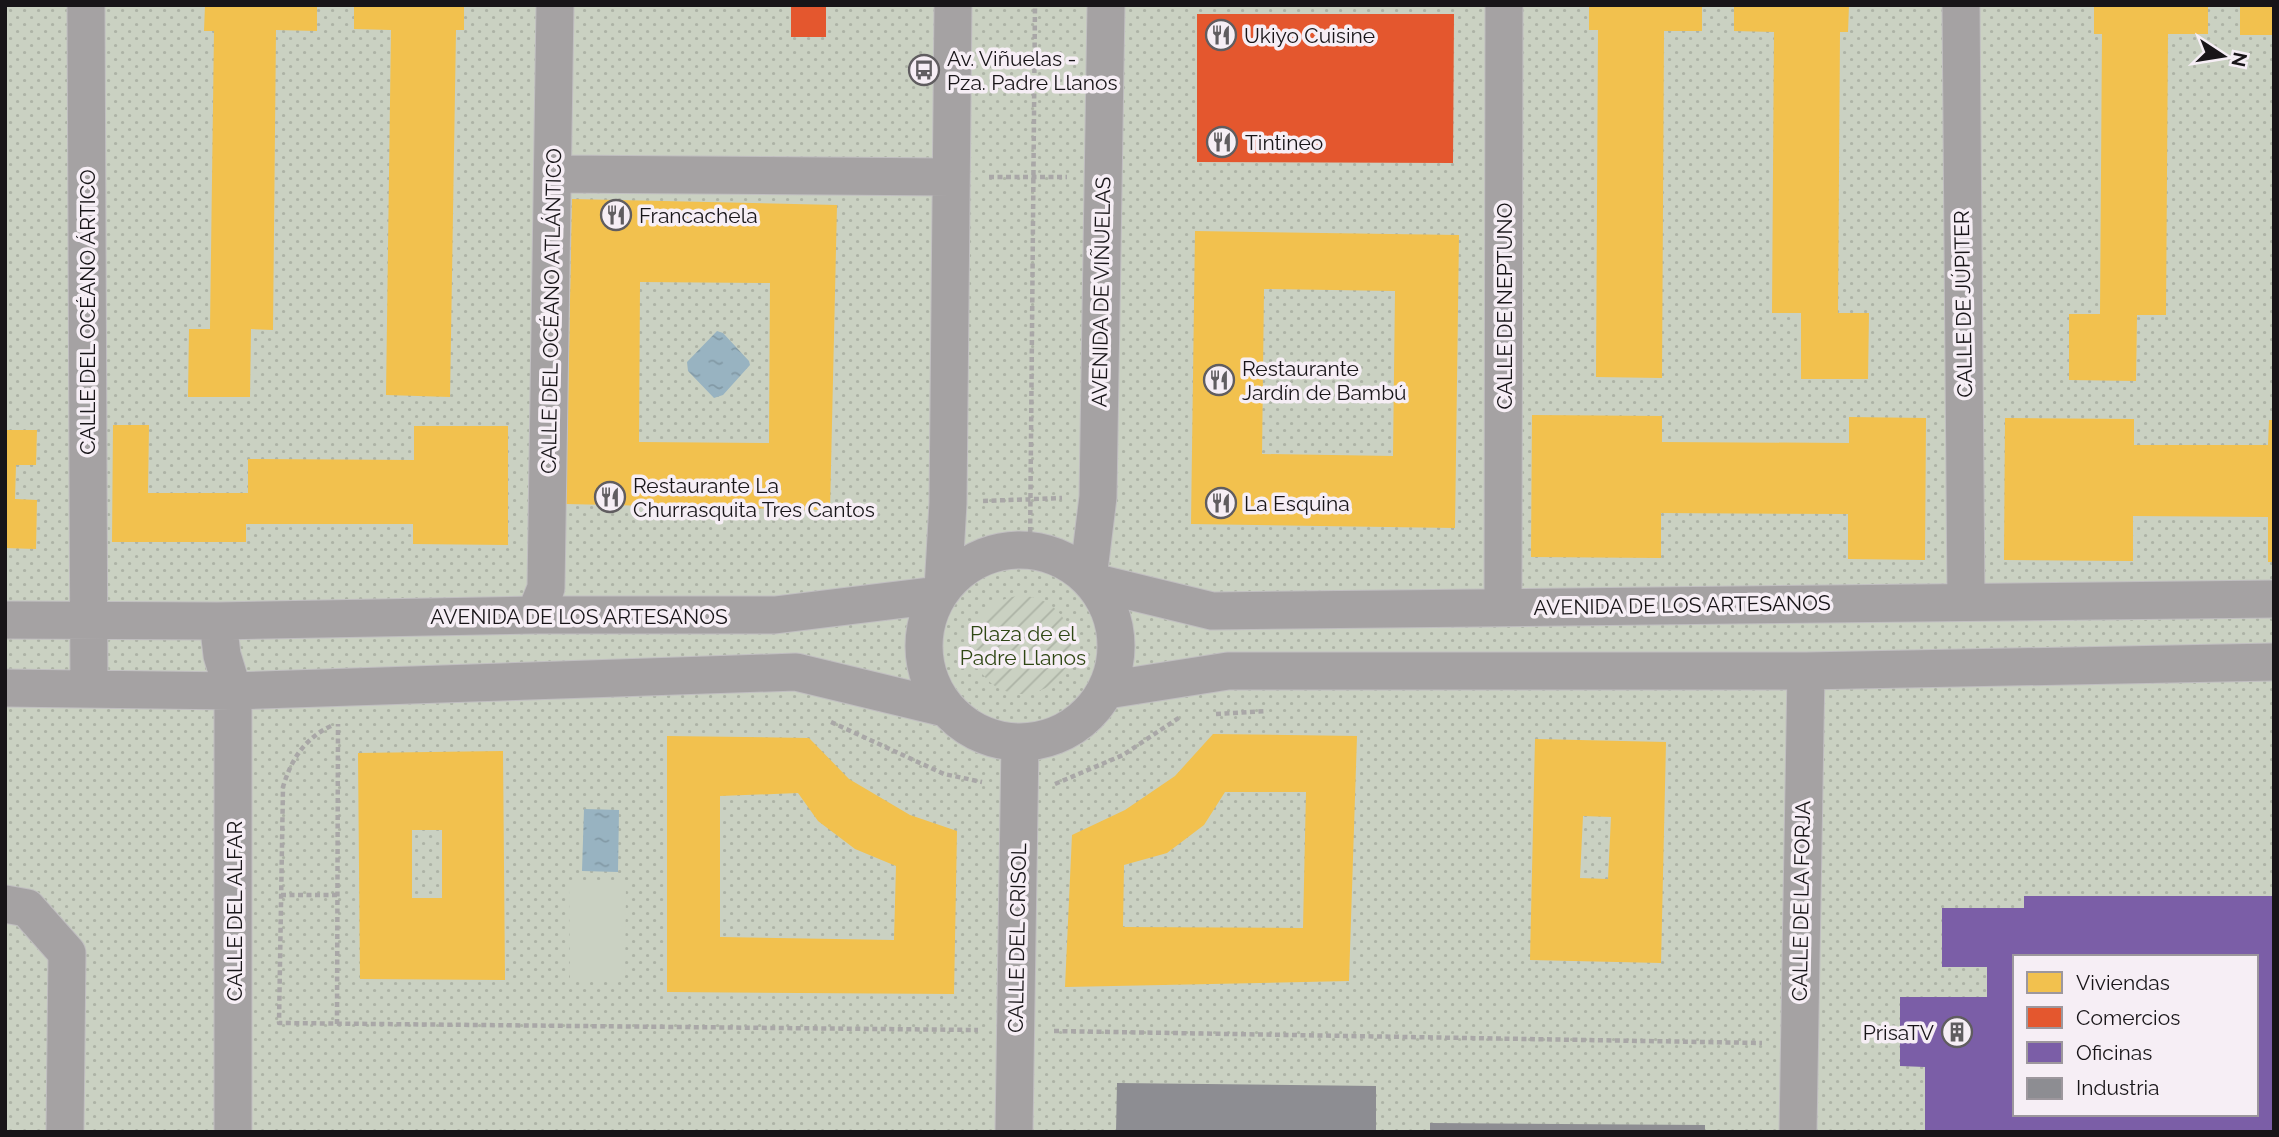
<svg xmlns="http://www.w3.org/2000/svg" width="2279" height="1137" font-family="Raleway,sans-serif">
	<defs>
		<pattern id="grass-dots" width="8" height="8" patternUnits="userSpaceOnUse" patternTransform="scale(1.75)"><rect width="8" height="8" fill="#cad1c2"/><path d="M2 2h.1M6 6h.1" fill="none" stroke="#adb3a6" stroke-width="1.8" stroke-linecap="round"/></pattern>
		<pattern id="garden-furrows" width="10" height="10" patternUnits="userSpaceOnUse" patternTransform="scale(1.75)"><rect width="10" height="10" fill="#cad1c2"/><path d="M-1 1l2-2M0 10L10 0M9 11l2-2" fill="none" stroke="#adb3a6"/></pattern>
		<pattern id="water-ripples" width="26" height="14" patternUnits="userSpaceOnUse" patternTransform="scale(1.75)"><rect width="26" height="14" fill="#98b3c1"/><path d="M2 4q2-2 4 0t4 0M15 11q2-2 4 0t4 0" fill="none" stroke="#8299a5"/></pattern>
	</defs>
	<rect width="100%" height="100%" fill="#e7e3e7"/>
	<path fill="url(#grass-dots)" fill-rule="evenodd" d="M5 5H2274V1132H5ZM2015 957H2256V1114H2015Z"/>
	<path fill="url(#garden-furrows)" d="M973 645a49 49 0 1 1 98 0a49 49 0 1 1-98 0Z"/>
	<path fill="#cad1c2" d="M569 881H626L625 978H570Z"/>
	<path fill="url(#water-ripples)" d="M717 331 723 333 749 361 750 365 723 395 714 398 688 371 687 362Z
		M584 809 619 810 618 872 582 871Z"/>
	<path fill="#f2c14e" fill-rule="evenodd" d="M205 5H317V31L276 30 273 330 251 329 250 397H188L189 329H210L214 31H204Z
		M354 5H464V30H456L450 397 386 395 391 30 354 29Z
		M1589 5H1702V31H1664L1662 378 1596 377 1598 30H1589Z
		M1734 5H1849L1848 32H1840L1838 313H1869L1868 379H1801V313H1772L1774 32 1734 31Z
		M2094 5H2208V34H2168L2166 315H2137L2136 381 2069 380V314H2100L2102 34H2094Z
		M2240 5H2274V35H2240Z
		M572 199 837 205 830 510 566 504ZM640 282 770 283 769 443 639 442Z
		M1195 231 1459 235 1455 528 1191 524ZM1264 289 1395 291 1393 456 1262 454Z
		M1532 415 1662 416V442L1849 443V417L1926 418 1925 560 1848 559V514L1661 513V558L1531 557Z
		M2005 418 2134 419V445H2268L2269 420H2274V562H2268V517L2133 516V561L2004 560Z
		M113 425H149L148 493H248V459L414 460V426H508V545L413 544V524H246V542H112Z
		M5 430H37L36 465H16L15 499 37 500 36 549 5 548Z
		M1213 734 1357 736 1349 981 1065 987 1072 835 1125 810 1175 776ZM1225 792H1306L1303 928 1123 927 1124 865 1167 853 1204 825Z
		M667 736 809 738 849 779 910 815 957 831 954 994 667 992ZM798 793 818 821 855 849 896 866 894 940 720 937V796Z
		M1535 739 1666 742 1661 963 1530 960ZM1583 816 1611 817 1608 879 1580 878Z
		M503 751 505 980 360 979 358 753ZM412 830H442V898H412Z"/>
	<path fill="#e4572e" d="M791 5H826V37H791Z
		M1197 14H1454L1453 163 1197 162Z"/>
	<path fill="#7b5ea7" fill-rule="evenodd" d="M2024 896H2274V1132H1925V1067L1900 1066V997H1987V967H1942V908H2024ZM2015 957H2256V1114H2015Z"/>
	<path fill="#8d8d92" d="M1117 1083 1376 1086V1132H1116Z
		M1430 1123 1705 1125V1132H1430Z"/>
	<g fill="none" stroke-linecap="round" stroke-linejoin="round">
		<g stroke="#c1bfc1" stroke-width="39">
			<path id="minor" d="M86 5 89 688
				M1961 5 1966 602
				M553 174 951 177
				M924 646a96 96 0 1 1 192 0a96 96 0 1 1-192 0Z
				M1088 578 1098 497 1106 5
				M1093 582 1212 611 2274 599
				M943 589 948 503 953 5
				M1503 607 1504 5
				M535 615 546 588 555 5
				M5 620 218 621 535 615H775L938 595
				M218 621 222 655 233 691V1132
				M5 688 233 691 796 672 945 708
				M1107 690 1228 671H1806L2274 662
				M5 904 27 908 67 953 65 1132
				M1014 1132 1020 743
				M1798 1132 1806 671"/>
		</g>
		<path stroke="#a9a7a7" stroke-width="4.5" stroke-dasharray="5 3.5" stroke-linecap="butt" d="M989 177H1067
			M983 501 1062 498
			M1030 549 1035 5
			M1216 714 1267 711
			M831 722 944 774 982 782
			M331 726C304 739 291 760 283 787L279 1023 978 1030
			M1055 784 1123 755 1180 717
			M281 895H337
			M337 1024 338 724
			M1054 1031 1762 1043"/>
		<use href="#minor" stroke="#a5a2a3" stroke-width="37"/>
	</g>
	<defs>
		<g id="restaurant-ring" transform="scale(1.575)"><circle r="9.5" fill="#f6eef5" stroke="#605d60" stroke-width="1.5"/><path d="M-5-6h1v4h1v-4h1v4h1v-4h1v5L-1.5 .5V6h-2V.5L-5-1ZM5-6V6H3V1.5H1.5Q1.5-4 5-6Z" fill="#605d60"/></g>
		<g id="bus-ring" transform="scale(1.575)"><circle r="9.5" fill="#f6eef5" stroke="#605d60" stroke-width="1.5"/><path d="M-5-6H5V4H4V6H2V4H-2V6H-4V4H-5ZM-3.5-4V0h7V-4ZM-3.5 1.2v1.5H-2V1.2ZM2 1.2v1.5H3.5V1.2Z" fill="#605d60"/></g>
		<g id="building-ring" transform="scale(1.575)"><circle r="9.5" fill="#f6eef5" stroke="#605d60" stroke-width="1.5"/><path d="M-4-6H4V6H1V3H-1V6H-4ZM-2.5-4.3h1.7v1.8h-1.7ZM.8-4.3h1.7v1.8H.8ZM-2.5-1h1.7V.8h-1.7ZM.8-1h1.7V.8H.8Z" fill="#605d60"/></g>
	</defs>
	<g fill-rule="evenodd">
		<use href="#restaurant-ring" x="1221" y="35"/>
		<use href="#bus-ring" x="924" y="70"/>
		<use href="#restaurant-ring" x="1222" y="142"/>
		<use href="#restaurant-ring" x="616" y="215"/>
		<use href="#restaurant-ring" x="1219" y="380"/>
		<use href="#restaurant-ring" x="610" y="497"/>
		<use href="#restaurant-ring" x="1221" y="503"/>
		<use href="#building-ring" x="1957" y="1032"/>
	</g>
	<g text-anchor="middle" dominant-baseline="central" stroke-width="7" stroke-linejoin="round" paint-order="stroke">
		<g font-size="21" fill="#181518" stroke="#f6eef5" text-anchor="start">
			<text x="1244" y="35">Ukiyo Cuisine</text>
			<text x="947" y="58">Av. Viñuelas -<tspan x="947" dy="24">Pza. Padre Llanos</tspan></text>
			<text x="1245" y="142">Tintineo</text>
			<text x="639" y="215">Francachela</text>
			<text x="1242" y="368">Restaurante<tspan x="1242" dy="24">Jardín de Bambú</tspan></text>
			<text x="633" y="485">Restaurante La<tspan x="633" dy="24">Churrasquita Tres Cantos</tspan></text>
			<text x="1244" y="503">La Esquina</text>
			<text x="1934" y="1032" text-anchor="end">PrisaTV</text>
		</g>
		<g font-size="21" fill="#181518" stroke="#f6eef5">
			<text transform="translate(1101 292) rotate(-89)">AVENIDA DE VIÑUELAS</text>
			<text transform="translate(1963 304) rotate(-91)">CALLE DE JÚPITER</text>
			<text transform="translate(1504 306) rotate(-90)">CALLE DE NEPTUNO</text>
			<text transform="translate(551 311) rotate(-89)">CALLE DEL OCÉANO ATLÁNTICO</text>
			<text transform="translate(87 312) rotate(-90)">CALLE DEL OCÉANO ÁRTICO</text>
			<text transform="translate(1682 605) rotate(-1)">AVENIDA DE LOS ARTESANOS</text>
			<text x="579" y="616">AVENIDA DE LOS ARTESANOS</text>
			<text transform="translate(1801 901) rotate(-89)">CALLE DE LA FORJA</text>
			<text transform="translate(234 911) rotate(-90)">CALLE DEL ALFAR</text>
			<text transform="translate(1017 938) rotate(-89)">CALLE DEL CRISOL</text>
		</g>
		<g font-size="21" fill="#2f4714" stroke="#f6eef5">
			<text x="1023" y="633">Plaza de el<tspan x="1023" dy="24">Padre Llanos</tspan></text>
		</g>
	</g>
	<rect width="2279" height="1137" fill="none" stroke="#181518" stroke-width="14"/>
	<rect x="2013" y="955" width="245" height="161" fill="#f6eef5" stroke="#9d979d" stroke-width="2"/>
	<rect x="2027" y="972" width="35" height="21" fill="#f2c14e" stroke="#9d979d" stroke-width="2"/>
	<text x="2076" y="990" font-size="21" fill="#181518">Viviendas</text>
	<rect x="2027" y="1007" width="35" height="21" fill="#e4572e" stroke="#9d979d" stroke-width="2"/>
	<text x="2076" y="1025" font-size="21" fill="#181518">Comercios</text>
	<rect x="2027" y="1042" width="35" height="21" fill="#7b5ea7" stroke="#9d979d" stroke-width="2"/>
	<text x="2076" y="1060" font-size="21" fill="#181518">Oficinas</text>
	<rect x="2027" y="1078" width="35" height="21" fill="#8d8d92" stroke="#9d979d" stroke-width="2"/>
	<text x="2076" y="1095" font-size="21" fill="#181518">Industria</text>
	<g transform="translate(2223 56) rotate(102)" stroke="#f6eef5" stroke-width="5" paint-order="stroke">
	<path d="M0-5L12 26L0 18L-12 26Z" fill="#181518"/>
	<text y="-10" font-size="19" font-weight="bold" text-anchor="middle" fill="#181518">N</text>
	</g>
</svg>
